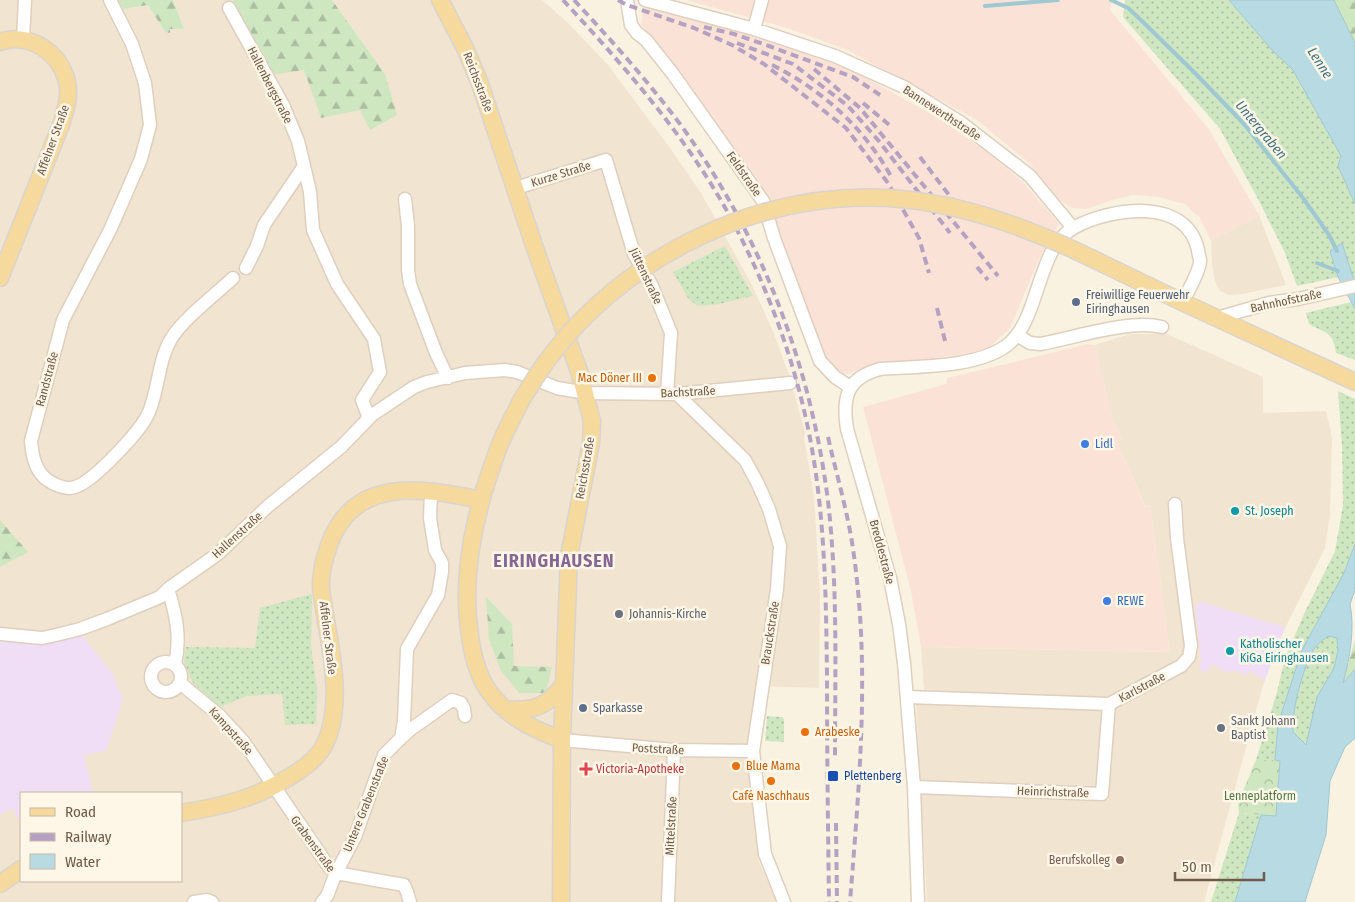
<svg xmlns="http://www.w3.org/2000/svg" width="1355" height="902" font-family="'Fira Sans Condensed',sans-serif">
	<defs>
		<pattern id="grass-dots" width="8" height="8" patternUnits="userSpaceOnUse" patternTransform="scale(1.25)"><rect width="8" height="8" fill="#cee7c1"/><path d="M2 2h.1M6 6h.1" fill="none" stroke="#acbe9f" stroke-width="1.8" stroke-linecap="round"/></pattern>
		<pattern id="forest-firs" width="22" height="20" patternUnits="userSpaceOnUse" patternTransform="scale(1.25)"><rect width="22" height="20" fill="#cee7c1"/><path d="M5 1l3.5 6h-7zM16 11l3.5 6h-7z" fill="#acbe9f"/></pattern>
		<pattern id="park-crowns" width="20" height="18" patternUnits="userSpaceOnUse" patternTransform="scale(1.25)"><rect width="20" height="18" fill="#cee7c1"/><path d="M2 6a3 3 0 1 1 6 0M12 15a3 3 0 1 1 6 0" fill="none" stroke="#acbe9f"/></pattern>
	</defs>
	<rect width="100%" height="100%" fill="#faf2e1"/>
	<path fill="#f1e4d0" fill-rule="evenodd" d="M0 0H118L125 9 148 5 165 32 170 33V29H184L173 0H233L235 8 304 69 321 118 385 74 332 0H542L567 22 608 65 670 148 701 193 752 285 772 329 789 374 805 432 804 437 814 497 820 594 819 688 756 686 749 763 759 862 777 902H0ZM21 793H181V881H21Z
		M1259 215 1286 285 1242 294 1229 295 1220 291 1215 281 1212 265 1211 241Z
		M1130 334H1167L1263 377V413L1326 411 1332 438 1330 515 1325 548 1278 642 1262 689 1204 902H927L916 704 921 700 924 688 921 647 1170 652 1150 505 1145 506 1117 442 1123 439 1113 421 1095 345Z"/>
	<path fill="#fae3d6" d="M686 0H1112L1110 10 1208 128 1259 215 1211 241 1200 218 1185 204 1159 197 1133 195 1112 200 1087 209 1072 208 1060 200 1029 163 977 120 845 49 787 28Z
		M644 5 783 43 861 75 940 119 992 156 1024 183 1059 224 1039 259 1010 328 990 347 966 354 873 365 844 375 833 366 822 351 765 193 681 73 641 24Z
		M1088 344 1095 345 1113 421 1123 439 1117 442 1145 507 1150 505 1170 652 921 647 911 591 863 407 946 384 947 378Z"/>
	<path fill="#efdef6" d="M1201 602 1285 627 1265 680 1249 671 1246 676 1237 671 1226 672 1212 664 1207 672 1201 671 1199 666 1201 661 1195 606Z
		M80 633 112 673 123 699 106 751 84 755 93 793H21V823L12 808 0 815V638Z"/>
	<path fill="url(#grass-dots)" d="M1125 0H1229L1271 49 1293 70 1341 156 1338 166 1355 204V283L1342 243 1330 251 1338 277 1297 286 1285 253 1258 199 1220 129 1123 17Z
		M725 246 753 296 719 304 697 306 688 298 673 272Z
		M1351 302 1355 309V360L1336 353C1333 331 1326 334 1309 324L1306 313Z
		M1338 391 1355 399V544L1344 573 1302 650 1278 724 1275 760H1256L1277 692 1285 658 1305 612 1335 551 1343 505 1342 446Z
		M312 594 311 646 317 689 316 724 285 725 282 694 247 696 220 707 193 683 184 662 186 647 255 648 260 608Z
		M1328 636 1337 638 1338 650 1334 668 1317 697 1306 745 1293 732C1292 707 1302 672 1314 650 1317 644 1323 640 1328 636Z
		M767 716 782 717 784 719V742L765 741Z
		M1239 813 1261 815 1235 902H1211Z"/>
	<path fill="url(#forest-firs)" d="M118 0H173L184 29H170V33L165 32 148 5 124 9Z
		M233 0H332L385 74 397 115 370 130 360 110 321 118 304 70 270 75 235 7Z
		M1334 0H1355V43Z
		M0 520 28 552 0 567Z
		M486 597 512 624 514 666 552 667 546 693H519L500 669 489 639Z
		M1355 640V669L1342 684Z"/>
	<path fill="url(#park-crowns)" d="M1256 760H1280L1276 816 1239 813 1238 803Z"/>
	<path fill="#b8dae2" stroke="#9fc8d3" fill-rule="evenodd" d="M1229 0H1334L1355 43V204L1338 166 1341 156 1293 70 1271 49Z
		M1342 243 1355 283V309L1338 277 1330 251Z
		M1355 544V590L1350 604C1355 628 1350 658 1343 683L1355 669V738L1345 747 1330 781 1326 835 1305 902H1235L1261 815 1276 816 1280 761 1275 760 1278 724 1302 650 1344 573ZM1328 636 1337 638 1338 650 1334 668 1317 697 1306 745 1293 732C1292 708 1302 671 1314 649 1317 644 1323 640 1328 636Z"/>
	<g fill="none" stroke-linecap="round" stroke-linejoin="round">
		<path stroke="#9fc8d3" stroke-width="4" d="M1111 0 1128 8 1142 21 1194 72 1244 124 1303 198 1329 235 1337 251
			M985 6 1058 0
			M1317 263 1338 271"/>
		<g stroke="#decfbe" stroke-width="15">
			<path id="minor" d="M110 0 132 44 145 83 150 125 141 159 125 196 110 230 63 320 31 441C32 456 35 470 46 479 54 485 66 490 75 487 93 482 142 430 149 412 159 388 158 361 171 339 183 319 215 295 233 278
				M627 0 631 25 637 33 646 40 673 74 763 201 774 238 820 361 835 377 850 387
				M645 0 754 29 835 56 904 87 960 122 1030 176 1073 228
				M229 8 283 105 298 141 304 166 310 192 313 230 337 284 374 339 380 372 362 400 369 418
				M754 29 762 0
				M23 39 25 0
				M516 188 606 160 634 254 652 286 671 333 667 394
				M405 199 408 226V270L410 284 436 353 448 378
				M246 268 257 246 264 225 304 166
				M1217 318 1269 303 1298 299 1355 286
				M1017 335 1030 343 1040 344C1075 338 1128 319 1162 327
				M677 394 745 460 758 484 769 509 780 546 777 589 753 751 765 854 784 902
				M168 589C176 614 181 638 175 664
				M0 634 42 638 56 635 80 629 107 619 160 597 168 589 219 553 267 507 341 447 372 415 414 387 427 382 465 373 505 370 517 372 557 388 586 393 677 394 790 383
				M151 677a15 15 0 1 1 30 0a15 15 0 1 1-30 0Z
				M180 683 220 716 243 741 329 867 336 873 404 885 407 892 410 902
				M907 697 1109 704 1181 666 1189 657 1191 646 1177 538 1175 504
				M401 738 411 729 452 700 461 703 464 709 465 716
				M562 740 674 750 753 751
				M914 787 1102 794 1109 704
				M194 902 207 900 212 902
				M322 902 327 896 336 873 355 837 384 755 401 738 404 721 407 649 438 595 442 572V563L435 550 430 518 431 492
				M668 902 674 750
				M918 902 914 787 904 663 899 624 890 578 847 429C842 397 847 378 880 369 918 366 975 368 1006 346 1041 321 1035 248 1075 227 1111 208 1186 196 1198 250 1198 253 1200 257 1200 261 1200 270 1187 294 1182 302"/>
		</g>
		<g stroke="#dad4d0" stroke-width="19">
			<path id="major" d="M440 0 465 48 479 81 537 254 580 374 592 421 591 443 569 556 562 740 561 902
				M0 42C34 30 70 60 68 95 68 104 64 113 62 122L0 278
				M1093 259 1182 302 1355 382
				M522 399C514 415 505 431 499 447 476 507 460 572 470 636 473 659 479 682 495 699 513 720 536 730 562 740
				M506 710C535 710 546 708 564 684
				M181 813C223 806 255 799 291 776 303 769 314 761 322 749 344 713 332 654 325 615 324 606 321 595 321 586 320 573 325 557 329 545 354 475 424 488 481 500
				M0 884 21 869"/>
		</g>
		<use href="#minor" stroke="#fff" stroke-width="12"/>
		<use href="#major" stroke="#f6da9d" stroke-width="16"/>
		<path stroke="#b5a2c2" stroke-width="4" stroke-dasharray="8 5" stroke-linecap="butt" d="M563 0C621 63 680 129 723 204 763 275 793 353 809 433 825 513 826 595 827 677 827 752 828 827 829 902
			M574 0C611 40 647 80 680 124 761 235 811 365 828 501 838 587 835 674 835 760
			M618 0 627 5 694 28 732 45 764 64 846 128 888 183 919 238 929 273
			M704 27 734 34 769 46 853 77 880 95
			M737 43 793 64 848 106 878 140 950 233
			M772 65C824 91 864 128 892 178
			M814 69 860 108 998 276
			M863 103 893 128
			M920 157 965 216
			M977 267 988 280
			M937 308 946 345
			M828 437C837 477 849 516 854 556 870 671 859 787 850 902
			M836 823 837 902"/>
		<g stroke="#dad4d0" stroke-width="19" stroke-linecap="butt">
			<path id="major-bridge" d="M522 399C531 385 539 371 549 358 627 255 759 191 888 198 959 202 1030 228 1093 259"/>
		</g>
		<use href="#major-bridge" stroke="#f6da9d" stroke-width="16"/>
	</g>
	<g fill="#5c6f8a" stroke="#fef6e7" stroke-width="2">
		<circle cx="1076" cy="302" r="5"/>
		<circle cx="583" cy="708" r="5"/>
	</g>
	<g fill="#e8710a" stroke="#fef6e7" stroke-width="2">
		<circle cx="652" cy="378" r="5"/>
		<circle cx="805" cy="732" r="5"/>
		<circle cx="736" cy="766" r="5"/>
		<circle cx="771" cy="781" r="5"/>
	</g>
	<g fill="#3f7fe0" stroke="#fef6e7" stroke-width="2">
		<circle cx="1085" cy="444" r="5"/>
		<circle cx="1107" cy="601" r="5"/>
	</g>
	<g fill="#0f9aa8" stroke="#fef6e7" stroke-width="2">
		<circle cx="1235" cy="511" r="5"/>
		<circle cx="1230" cy="651" r="5"/>
	</g>
	<g fill="#6b7280" stroke="#fef6e7" stroke-width="2">
		<circle cx="619" cy="614" r="5"/>
		<circle cx="1221" cy="728" r="5"/>
	</g>
	<path fill="#e0444e" stroke="#fef6e7" stroke-width="2" d="M583.5 761.5h5v5h5v5h-5v5h-5v-5h-5v-5h5z"/>
	<rect fill="#1a4fb4" stroke="#fef6e7" stroke-width="2" x="827" y="770" width="12" height="12" rx="2.5"/>
	<circle fill="#8d6e63" stroke="#fef6e7" stroke-width="2" cx="1120" cy="860" r="5"/>
	<g text-anchor="middle" dominant-baseline="central" stroke-width="5" stroke-linejoin="round" paint-order="stroke">
		<g font-size="12" fill="#705a4a" stroke="#fef6e7">
			<text transform="translate(478 82) rotate(69)">Reichsstraße</text>
			<text transform="translate(270 85) rotate(63)">Hallenbergstraße</text>
			<text transform="translate(942 113) rotate(33)">Bannewerthstraße</text>
			<text transform="translate(53 140) rotate(-70)">Affelner Straße</text>
			<text transform="translate(561 174) rotate(-17)">Kurze Straße</text>
			<text transform="translate(744 174) rotate(55)">Feldstraße</text>
			<text transform="translate(646 276) rotate(65)">Jüttenstraße</text>
			<text transform="translate(1286 301) rotate(-12)">Bahnhofstraße</text>
			<text transform="translate(47 379) rotate(-75)">Randstraße</text>
			<text transform="translate(688 392) rotate(-3)">Bachstraße</text>
			<text transform="translate(585 468) rotate(-80)">Reichsstraße</text>
			<text transform="translate(237 535) rotate(-42)">Hallenstraße</text>
			<text transform="translate(882 552) rotate(75)">Breddestraße</text>
			<text transform="translate(770 633) rotate(-81)">Brauckstraße</text>
			<text transform="translate(328 638) rotate(83)">Affelner Straße</text>
			<text transform="translate(1142 687) rotate(-28)">Karlstraße</text>
			<text transform="translate(231 731) rotate(48)">Kampstraße</text>
			<text transform="translate(658 749) rotate(3)">Poststraße</text>
			<text transform="translate(1053 792) rotate(2)">Heinrichstraße</text>
			<text transform="translate(366 804) rotate(-68)">Untere Grabenstraße</text>
			<text transform="translate(671 826) rotate(-87)">Mittelstraße</text>
			<text transform="translate(313 844) rotate(54)">Grabenstraße</text>
		</g>
		<g font-size="12" fill="#4e5e75" stroke="#fef6e7" text-anchor="start">
			<text x="1086" y="295">Freiwillige Feuerwehr<tspan x="1086" dy="14">Eiringhausen</tspan></text>
			<text x="593" y="708">Sparkasse</text>
		</g>
		<g font-size="12" fill="#c56008" stroke="#fef6e7" text-anchor="start">
			<text x="642" y="378" text-anchor="end">Mac Döner III</text>
			<text x="815" y="732">Arabeske</text>
			<text x="746" y="766">Blue Mama</text>
			<text x="771" y="796" text-anchor="middle">Café Naschhaus</text>
		</g>
		<g font-size="12" fill="#366cbe" stroke="#fef6e7" text-anchor="start">
			<text x="1095" y="444">Lidl</text>
			<text x="1117" y="601">REWE</text>
		</g>
		<g font-size="12" fill="#0d838f" stroke="#fef6e7" text-anchor="start">
			<text x="1245" y="511">St. Joseph</text>
			<text x="1240" y="644">Katholischer<tspan x="1240" dy="14">KiGa Eiringhausen</tspan></text>
		</g>
		<g font-size="12" fill="#5b616d" stroke="#fef6e7" text-anchor="start">
			<text x="629" y="614">Johannis-Kirche</text>
			<text x="1231" y="721">Sankt Johann<tspan x="1231" dy="14">Baptist</tspan></text>
		</g>
		<g font-size="12" fill="#be3a42" stroke="#fef6e7" text-anchor="start">
			<text x="596" y="769">Victoria-Apotheke</text>
		</g>
		<g font-size="12" fill="#164399" stroke="#fef6e7" text-anchor="start">
			<text x="844" y="776">Plettenberg</text>
		</g>
		<g font-size="12" fill="#537a45" stroke="#fef6e7">
			<text x="1260" y="796">Lenneplatform</text>
		</g>
		<g font-size="12" fill="#785e54" stroke="#fef6e7" text-anchor="end">
			<text x="1110" y="860">Berufskolleg</text>
		</g>
		<g font-size="14" font-style="italic" fill="#467482" stroke="#fef6e7">
			<text transform="translate(1320 63) rotate(57)">Lenne</text>
			<text transform="translate(1261 130) rotate(50)">Untergraben</text>
		</g>
		<g font-size="18" font-weight="bold" letter-spacing="1" fill="#866693" stroke="#fef6e7">
			<text x="554" y="561">EIRINGHAUSEN</text>
		</g>
	</g>
	<rect x="20" y="792" width="162" height="90" fill="#fef6e7" stroke="#c5b8a8"/>
	<rect x="30" y="808" width="25" height="8" fill="#f6da9d" stroke="#c5b8a8"/>
	<text x="65" y="817" font-size="15" fill="#705a4a">Road</text>
	<rect x="30" y="833" width="25" height="8" fill="#b5a2c2" stroke="#c5b8a8"/>
	<text x="65" y="842" font-size="15" fill="#705a4a">Railway</text>
	<rect x="30" y="854" width="25" height="15" fill="#b8dae2" stroke="#c5b8a8"/>
	<text x="65" y="867" font-size="15" fill="#705a4a">Water</text>
	<path d="M1175 872v8h89v-8" fill="none" stroke="#705a4a" stroke-width="2.5"/>
	<text x="1182" y="872" font-size="15" fill="#705a4a" stroke="#fef6e7" stroke-width="4" paint-order="stroke">50 m</text>
</svg>
